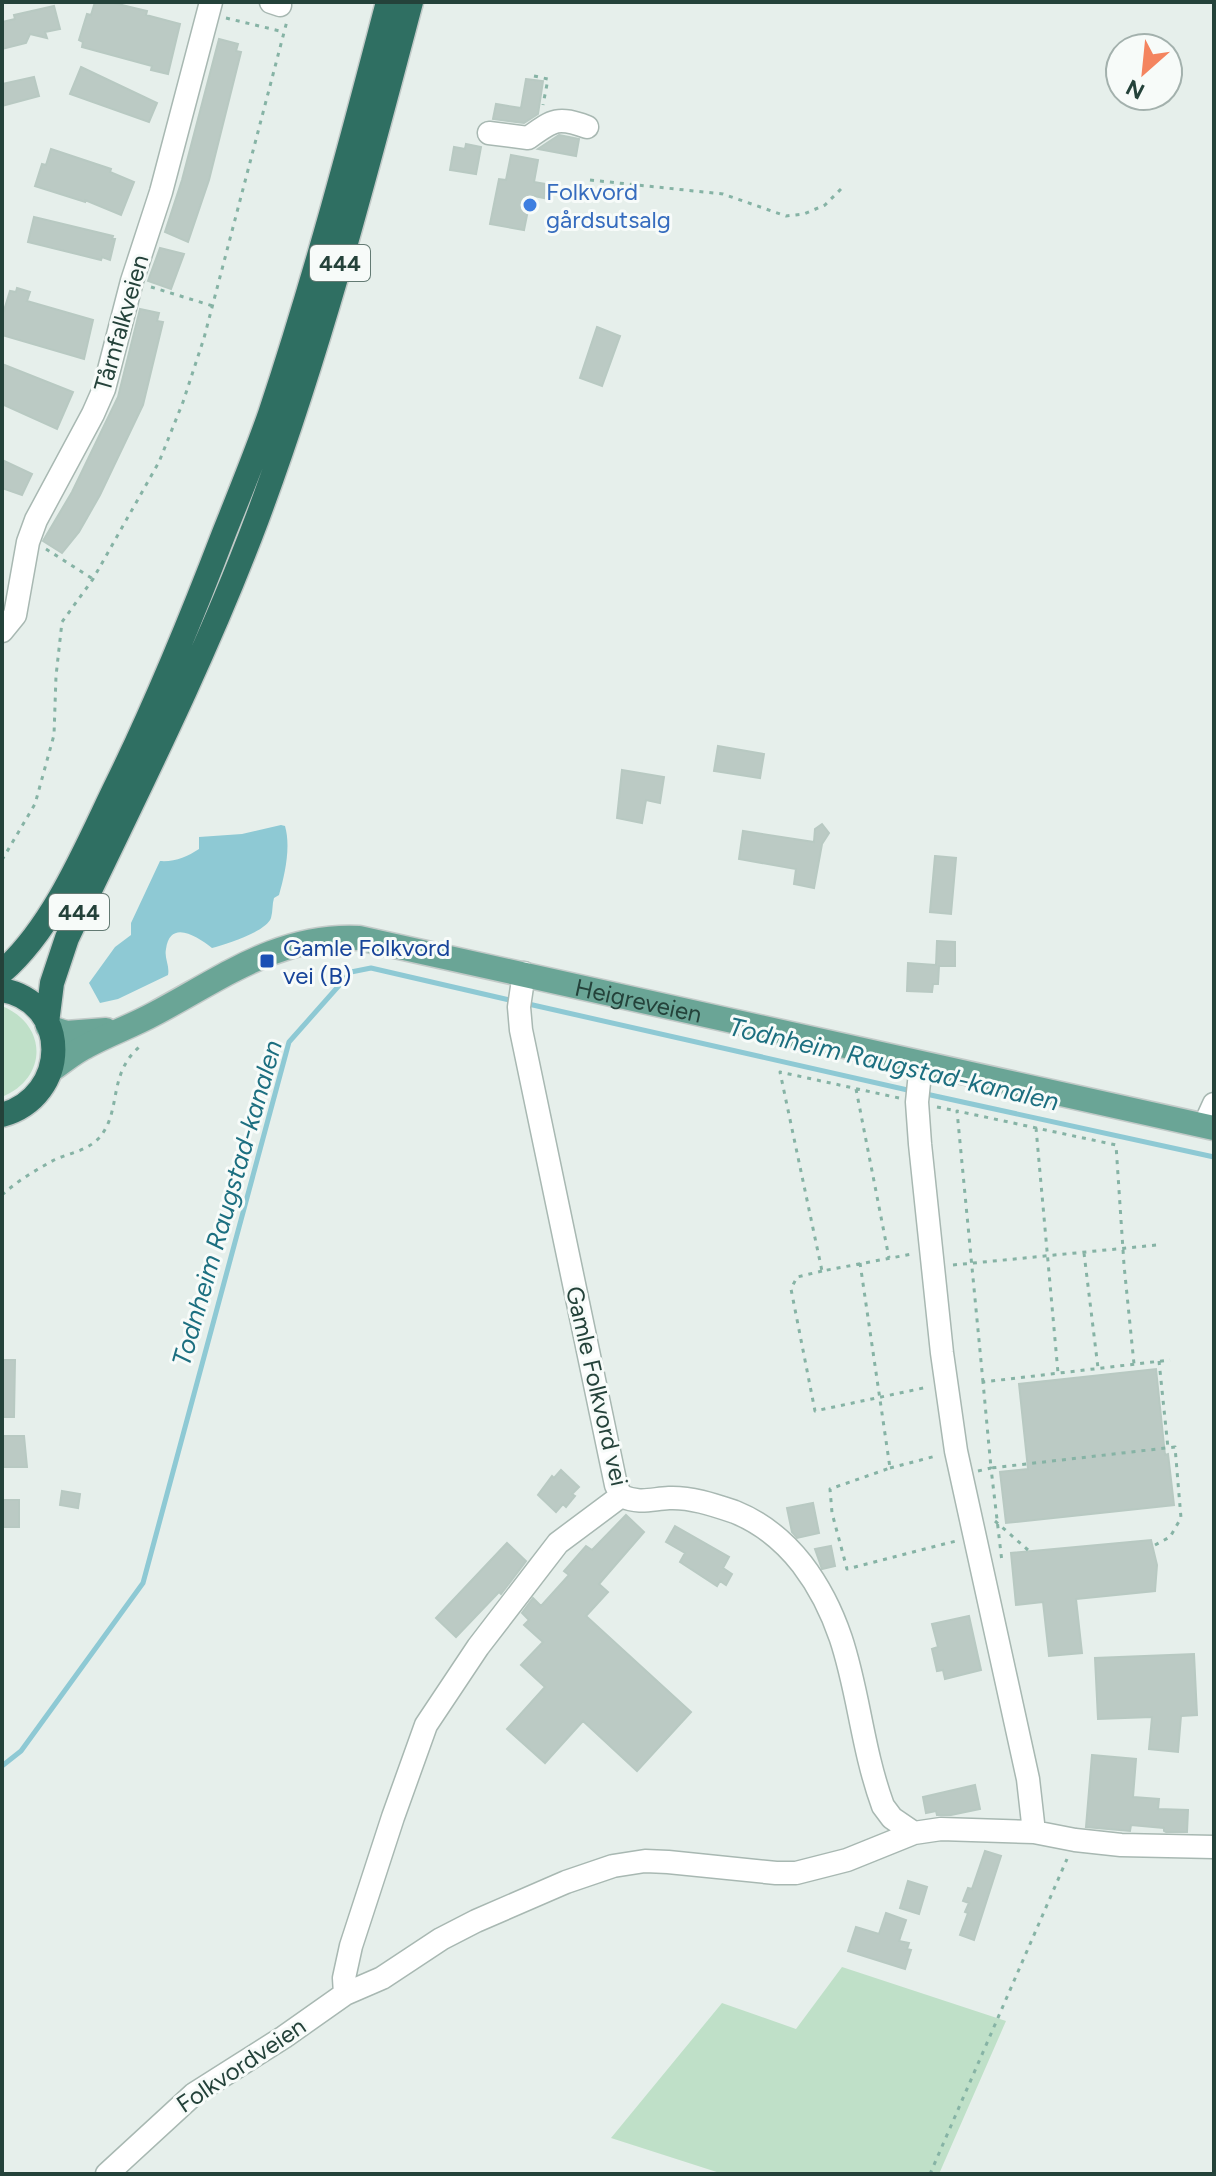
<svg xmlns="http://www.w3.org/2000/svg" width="1216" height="2176" font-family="Figtree,sans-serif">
	<rect width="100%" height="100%" fill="#e6efeb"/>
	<path fill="#bfe0c8" d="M2 1006C48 1025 48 1078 2 1097Z
		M842 1967 1006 2021 939 2174H723L611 2138 722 2003 796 2029Z"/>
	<path fill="#8ec9d4" d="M281 825 285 826C291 847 285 874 279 895L274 898C272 904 273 911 271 918 266 932 226 944 212 948 197 936 170 919 166 949 164 958 170 966 168 975L118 999 100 1003 89 983 115 947 131 935V923L160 861C175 862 187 857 199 849V837L242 834Z"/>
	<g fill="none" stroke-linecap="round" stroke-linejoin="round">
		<path stroke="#8ec9d4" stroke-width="5" d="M524 1003 912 1091
			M926 1094 1214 1157
			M2 1766 21 1751 143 1583 289 1042 351 972 371 968 514 1001"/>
	</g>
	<path fill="#bbcac4" stroke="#b8c9c2" stroke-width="2" d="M95 2H110L130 7 147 11 146 15 180 24 168 74 151 70 152 66 82 47 83 42 79 40 87 14 91 15Z
		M54 6 60 29 45 32 47 38 30 34 26 43 2 49V22L15 19 14 15Z
		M219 39 238 44 236 51 241 52 209 180 188 242 165 232 182 180Z
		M81 67 157 103 149 122 70 94Z
		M34 77 39 96 2 106V84Z
		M526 79 543 81 538 114 524 123 493 119 496 104 521 108Z
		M559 135 579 139 576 156 538 149Z
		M466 144 481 147 476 174 450 170 454 147 465 149Z
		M51 149 111 169 110 172 134 182 121 215 85 200V202L35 186 42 164 46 165Z
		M511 155 538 160 534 182 546 184 544 198 534 196 531 211 528 210 524 230 490 224 499 179 506 180Z
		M34 217 113 236 112 239H115L110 260 102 257 101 260 28 242Z
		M160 248 184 254 171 289 148 281Z
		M17 288 30 292 27 301 93 320 84 359 2 335V317L10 291 16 292Z
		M140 309 159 313 157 321 163 322 143 405 100 495 79 532 62 553 43 541 72 492 118 397Z
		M597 327 620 336 602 386 580 378Z
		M2 364 73 392 57 429 2 404Z
		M2 460 32 474 22 495 2 488Z
		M718 746 764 754 760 778 714 771Z
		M622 770 664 777 660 803 646 800 642 823 617 818Z
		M822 824 829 833 822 844 814 888 794 884 796 869 739 859 743 831 814 842 815 829Z
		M935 856 956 858 951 914 930 912Z
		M937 941 955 942V966H939L938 984H933L932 992 907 991 908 963 936 965Z
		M2 1360H15L14 1417H2Z
		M1156 1369 1165 1455 1168 1454 1174 1505 1006 1523 1000 1472 1028 1469 1019 1384Z
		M2 1436H24L27 1467H3Z
		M561 1470 579 1487 572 1494 575 1496 566 1507 563 1504 556 1512 538 1495 552 1476 554 1478Z
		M62 1491 80 1494 78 1508 60 1505Z
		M2 1500H19V1527H2Z
		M813 1503 819 1533 797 1538 792 1532 787 1508Z
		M626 1515 644 1532 599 1584 608 1592 586 1616 691 1712 637 1771 583 1721 545 1763 507 1729 545 1687 521 1665 543 1642 524 1625 529 1620 522 1613 533 1598 541 1606 569 1575 564 1571 586 1546 592 1550Z
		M675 1526 729 1557 723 1568 732 1574 726 1585 720 1581 717 1586 680 1562 685 1553 666 1542Z
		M1151 1540 1157 1565 1155 1591 1076 1599 1082 1653 1049 1656 1043 1602 1016 1605 1011 1553Z
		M507 1543 526 1561 501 1594 499 1592 456 1637 436 1618Z
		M831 1546 835 1566 822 1569 815 1549Z
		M969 1616 981 1670 945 1679 943 1670 937 1671 932 1649 938 1647 932 1624Z
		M1194 1654 1197 1715 1181 1716 1178 1752 1149 1749 1152 1717 1098 1719 1095 1658Z
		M1092 1755 1136 1759 1133 1797 1159 1799 1158 1809 1188 1810 1187 1832H1166L1164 1831V1828L1131 1825 1130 1831 1086 1827Z
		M975 1785 980 1809 951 1815H937L936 1811 926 1813 923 1797Z
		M985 1851 1001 1856 974 1940 960 1935 968 1913 965 1912 969 1903 963 1901 968 1888 972 1889Z
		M908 1881 927 1887 919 1914 900 1908Z
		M886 1913 906 1920 899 1941 909 1943 907 1949 911 1950 905 1969 848 1951 856 1927 879 1934Z"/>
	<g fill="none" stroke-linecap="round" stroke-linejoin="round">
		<g stroke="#a8b8b2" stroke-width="25">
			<path id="minor" d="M271 2 280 5
				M489 133 528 138C553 120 557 116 587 127
				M2 631 15 615 28 542 36 520 93 414 104 389 132 281 161 192 211 2
				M524 973 519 1007 521 1030 616 1485 621 1496C640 1504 651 1499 669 1498 691 1497 714 1505 735 1512 762 1523 784 1541 802 1564 860 1640 852 1721 883 1806L892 1818 914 1833
				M921 1063 917 1102 920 1144 942 1353 956 1451 1028 1779 1034 1832
				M1204 1126 1214 1104
				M345 1994 344 1978 351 1946 393 1817 426 1725 478 1647 558 1543 621 1496
				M107 2174 194 2094 284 2037 345 1994 382 1978 441 1939 476 1921 566 1882 613 1866 645 1861 668 1862 776 1873H796L847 1860 914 1833 941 1829 1034 1832 1075 1840 1121 1845 1214 1847"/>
		</g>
		<g stroke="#c2cac8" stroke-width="27">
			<g id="major">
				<path d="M48 1027 66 1033 106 1030"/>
				<path id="s1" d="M51 1070C63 1062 74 1052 87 1046 109 1034 132 1026 154 1014 222 978 279 934 359 938L1214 1128"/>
			</g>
		</g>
		<g stroke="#c2cac8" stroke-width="27">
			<path id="highway" d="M2 972C53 928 86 848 115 788 156 705 191 619 224 533 240 493 256 454 270 414 315 279 352 140 388 2
				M2 990C71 1002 70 1096 2 1115
				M47 1023 52 983 67 938C133 800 203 663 257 519 320 350 365 176 411 2"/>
		</g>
		<path stroke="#86b3a5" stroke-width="3" stroke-dasharray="4 6" stroke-linecap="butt" d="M226 18 284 32
			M534 76 548 79 543 105
			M590 180 723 194 786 216 804 214 825 205 844 186
			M151 287 213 306
			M46 549 93 579
			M2 860 35 804 54 735 56 676 62 622 93 579 159 462 183 402 204 338 287 21
			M856 1089 889 1258
			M899 1098 780 1072 822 1271 912 1254
			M937 1107 957 1111
			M1036 1128 1058 1373
			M2 1195C17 1181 36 1170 54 1160 69 1153 87 1151 99 1138 123 1111 106 1072 143 1044
			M1084 1253 1098 1368
			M860 1263 890 1468 830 1489 832 1513 847 1569 956 1541
			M953 1265 1157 1245
			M822 1271 797 1277 791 1289 815 1411 928 1387
			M1159 1361 1168 1448
			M983 1382 957 1111 1116 1145 1124 1265 1134 1364
			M890 1468 936 1456
			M978 1471 991 1468 1002 1562
			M995 1521 1028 1550
			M1155 1545 1170 1537 1181 1518 1175 1447 991 1468 983 1382 1170 1360
			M930 2174 1067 1859"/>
		<use href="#minor" stroke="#fff" stroke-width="22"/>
		<use href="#major" stroke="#6aa596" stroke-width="24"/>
		<use href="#highway" stroke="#2f6f62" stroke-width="24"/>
	</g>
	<circle fill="#3f7fe0" stroke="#f7fbf9" stroke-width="3" cx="530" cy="205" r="8"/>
	<rect fill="#1a4fb4" stroke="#f7fbf9" stroke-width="3" x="259" y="953" width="16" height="16" rx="4"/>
	<g text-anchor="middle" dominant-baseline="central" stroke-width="6" stroke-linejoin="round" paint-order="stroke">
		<g fill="#f7fbf9" stroke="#637a73" stroke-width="2">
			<rect x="310" y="245" width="60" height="36" rx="6"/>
			<rect x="49" y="894" width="60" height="36" rx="6"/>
		</g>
		<g font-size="22" font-weight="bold" fill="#24423a">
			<text x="340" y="263">444</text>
			<text x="79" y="912">444</text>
		</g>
		<g font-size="24" fill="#366cbe" stroke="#f7fbf9" text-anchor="start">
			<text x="546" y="191">Folkvord<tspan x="546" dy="28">gårdsutsalg</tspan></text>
		</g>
		<g font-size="24" fill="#24423a" stroke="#f7fbf9">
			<text transform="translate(121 323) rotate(-74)">Tårnfalkveien</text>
			<text stroke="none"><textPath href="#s1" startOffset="626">Heigreveien</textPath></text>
			<text transform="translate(597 1386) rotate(77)">Gamle Folkvord vei</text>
			<text transform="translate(241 2065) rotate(-34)">Folkvordveien</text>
		</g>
		<g font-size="24" fill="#164399" stroke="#f7fbf9" text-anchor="start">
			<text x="283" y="947">Gamle Folkvord<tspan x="283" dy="28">vei (B)</tspan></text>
		</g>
		<g font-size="26" font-style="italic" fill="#1c6f80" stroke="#f7fbf9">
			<text transform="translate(894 1064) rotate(13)">Todnheim Raugstad-kanalen</text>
			<text transform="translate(227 1203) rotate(-74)">Todnheim Raugstad-kanalen</text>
		</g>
	</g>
	<rect width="1216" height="2176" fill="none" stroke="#24423a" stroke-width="8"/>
	<g transform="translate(1144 72) rotate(207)"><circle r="38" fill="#f7fbf9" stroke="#a3b1ad" stroke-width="2"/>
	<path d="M0-6L14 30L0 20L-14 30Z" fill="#f4845f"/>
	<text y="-12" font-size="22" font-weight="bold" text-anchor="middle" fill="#24423a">N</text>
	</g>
</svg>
